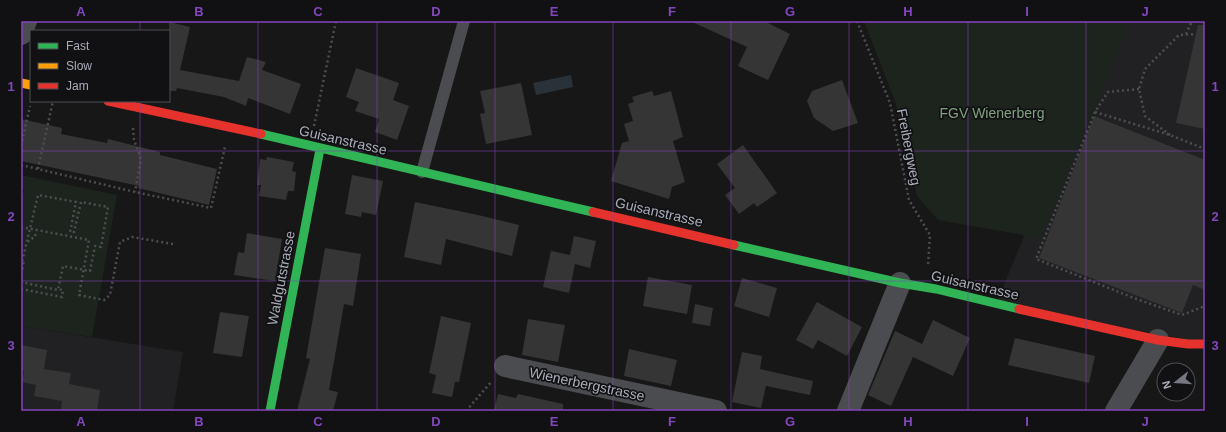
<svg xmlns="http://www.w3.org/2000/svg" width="1226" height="432" font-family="Arial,sans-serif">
	<rect width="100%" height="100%" fill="#171717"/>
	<path fill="#212123" d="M1113 21H1205V343L996 304Z
		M21 326 183 352 173 411H21Z"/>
	<path fill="#1d241e" d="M864 21H1130L1041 238 938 220 917 196 895 101Z
		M21 175 117 195 92 337 21 326V201L24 190 21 189Z"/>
	<path fill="#2a3239" d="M571 75 573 87 536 95 533 83Z"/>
	<path fill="#353536" d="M690 21H764L790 34 768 80 738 66 747 47Z
		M169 22 190 27 180 70 239 81 247 57 266 62 262 70 301 84 290 114 248 98 246 106 224 97 177 88 176 91H169Z
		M1198 25H1205V129L1176 123Z
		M356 68 399 83 393 100 409 106 397 140 375 132 379 119 355 111 359 102 346 97Z
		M842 80 858 123 833 131 814 118 807 101 812 91Z
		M521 83 532 135 486 144 480 114 485 113 480 91Z
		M652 91 654 96 671 91 683 137 673 141 685 182 672 187 669 199 611 181 622 143 629 141 624 124 633 121 628 104 634 102 632 97Z
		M1094 116 1205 160V290L1193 285 1182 313 1039 258Z
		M21 119 62 128 61 134 107 143 108 139 160 152V155L217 169 209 205 138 188 139 186 21 161Z
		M743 145 777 193 757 207 754 203 739 214 725 195 735 188 717 164Z
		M267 157 294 162 292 171 296 172 294 191H288L286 200 259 196 261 185H257L260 159 266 160Z
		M352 175 383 181 376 215 362 212 361 217 345 214Z
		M415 202 478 215 519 225 512 256 446 239 441 265 404 257Z
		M247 233 282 239 275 281 234 275 238 252 244 253Z
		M574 236 596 241 590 268 575 264 569 293 543 287 551 251 570 255Z
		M325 248 361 254 353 306 344 304 329 390 338 392 333 411H297L310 359 306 358Z
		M648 277 692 285 687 314 643 306Z
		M742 278 777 288 769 317 734 306Z
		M817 302 862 327 847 356 818 340 813 349 796 340Z
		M695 304 713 308 710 326 692 323Z
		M220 312 249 316 242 357 213 353Z
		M441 316 471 323 459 382H455L452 397 432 393 436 375 429 373Z
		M528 319 565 325 558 362 522 355Z
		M933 320 970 338 953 376 913 357 891 406 868 395 895 331 922 344Z
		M1015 338 1095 356 1089 383 1008 365Z
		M21 345 47 350 44 369 71 373 69 384 100 390 97 411H75L61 409 62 401 34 396 36 385 22 382 24 371H21Z
		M629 349 677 360 671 386 624 376Z
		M742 352 762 356 760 369 813 381 810 395 766 386 761 408 732 402Z
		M498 394 516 398 518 394 563 404V411H494Z"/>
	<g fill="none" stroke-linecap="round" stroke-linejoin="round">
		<path stroke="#4d4e52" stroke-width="2.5" stroke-dasharray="2 3" stroke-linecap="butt" d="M857 21 890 103 909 200 930 235 928 266
			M1186 34 1192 21
			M1139 89 1108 92 1095 112 1036 259 1134 298 1182 315 1205 306
			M1095 112 1170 135 1205 149
			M314 126 336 21
			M133 128 134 140 141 159 135 192
			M1170 135 1145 116 1139 89 1145 69 1179 35 1196 34
			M21 146 30 106
			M21 165 135 192 211 208 225 147
			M38 169 53 101
			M21 227 89 240 79 295 104 300 110 295 120 242 132 237 173 244
			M28 242 29 240 35 237 36 231
			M21 266 38 195 76 202 70 232H74L81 202 108 207 101 247 95 246 90 271 63 266 58 290 21 282
			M21 274 24 261
			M21 289 62 297 63 290 58 289
			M466 411 492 381"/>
		<path stroke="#4b4c50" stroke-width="12" d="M422 172 464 21"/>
		<path stroke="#4b4c50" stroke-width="22" d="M21 34 26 21
			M505 366 716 411
			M848 411 900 283
			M1116 411 1158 340"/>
		<path stroke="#30b455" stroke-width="9" d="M261 134 593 212
			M734 245 900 283 936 289 1019 309
			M270 411 320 149"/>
		<path stroke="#ff9f0a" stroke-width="9" d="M21 83 31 85"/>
		<path stroke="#e5322d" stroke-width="9" d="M108 101 261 134
			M593 212 734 245
			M1019 309 1158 340 1188 344H1205"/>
	</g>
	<path fill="none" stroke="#8446be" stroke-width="1" stroke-opacity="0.55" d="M140 21V31M258 21V411M377 21V411M495 21V411M613 21V411M731 21V411M849 21V411M968 21V411M1086 21V411M140 101V411M21 151H1205M21 281H1205"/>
	<g text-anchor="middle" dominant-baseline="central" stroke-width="3.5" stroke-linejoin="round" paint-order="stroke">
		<g font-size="14" fill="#7fa381" stroke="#111113">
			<text x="992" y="113">FGV Wienerberg</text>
		</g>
		<g font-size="14" fill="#a8adb8" stroke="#111113">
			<text transform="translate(343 140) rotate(13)">Guisanstrasse</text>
			<text transform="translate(909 147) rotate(79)">Freibergweg</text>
			<text transform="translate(659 212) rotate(13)">Guisanstrasse</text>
			<text transform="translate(281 278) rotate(-79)">Waldgutstrasse</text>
			<text transform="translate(975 285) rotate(13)">Guisanstrasse</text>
			<text transform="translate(587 384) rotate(12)">Wienerbergstrasse</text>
		</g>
	</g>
	<rect width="1226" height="432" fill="none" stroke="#111113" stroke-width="44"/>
	<rect x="30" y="30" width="140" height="72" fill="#111113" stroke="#4d4f55"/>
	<rect x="38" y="43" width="20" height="6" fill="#30b455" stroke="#4d4f55"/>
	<text x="66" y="50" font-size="12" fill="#a8adb8">Fast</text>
	<rect x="38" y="63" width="20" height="6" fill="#ff9f0a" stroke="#4d4f55"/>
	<text x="66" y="70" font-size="12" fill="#a8adb8">Slow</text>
	<rect x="38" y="83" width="20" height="6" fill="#e5322d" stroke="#4d4f55"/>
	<text x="66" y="90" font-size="12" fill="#a8adb8">Jam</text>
	<g transform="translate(1176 382) rotate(253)"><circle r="19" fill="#111113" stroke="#4d4f55"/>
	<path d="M0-3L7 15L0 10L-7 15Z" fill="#757880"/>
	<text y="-6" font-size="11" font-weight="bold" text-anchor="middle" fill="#a8adb8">N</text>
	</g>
	<rect x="22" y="22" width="1182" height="388" fill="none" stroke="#8446be" stroke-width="1.5"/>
	<g font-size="13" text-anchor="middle" font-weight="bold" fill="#8446be">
		<text x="81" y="16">A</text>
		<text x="199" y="16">B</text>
		<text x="318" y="16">C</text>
		<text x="436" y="16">D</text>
		<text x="554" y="16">E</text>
		<text x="672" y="16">F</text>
		<text x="790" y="16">G</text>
		<text x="908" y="16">H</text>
		<text x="1027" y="16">I</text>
		<text x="1145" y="16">J</text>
		<text x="11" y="91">1</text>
		<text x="1215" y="91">1</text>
		<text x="11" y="221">2</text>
		<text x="1215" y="221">2</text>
		<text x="11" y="350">3</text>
		<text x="1215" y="350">3</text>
		<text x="81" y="426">A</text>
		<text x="199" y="426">B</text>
		<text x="318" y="426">C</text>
		<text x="436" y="426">D</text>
		<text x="554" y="426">E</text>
		<text x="672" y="426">F</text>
		<text x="790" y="426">G</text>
		<text x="908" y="426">H</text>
		<text x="1027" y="426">I</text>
		<text x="1145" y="426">J</text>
	</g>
</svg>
